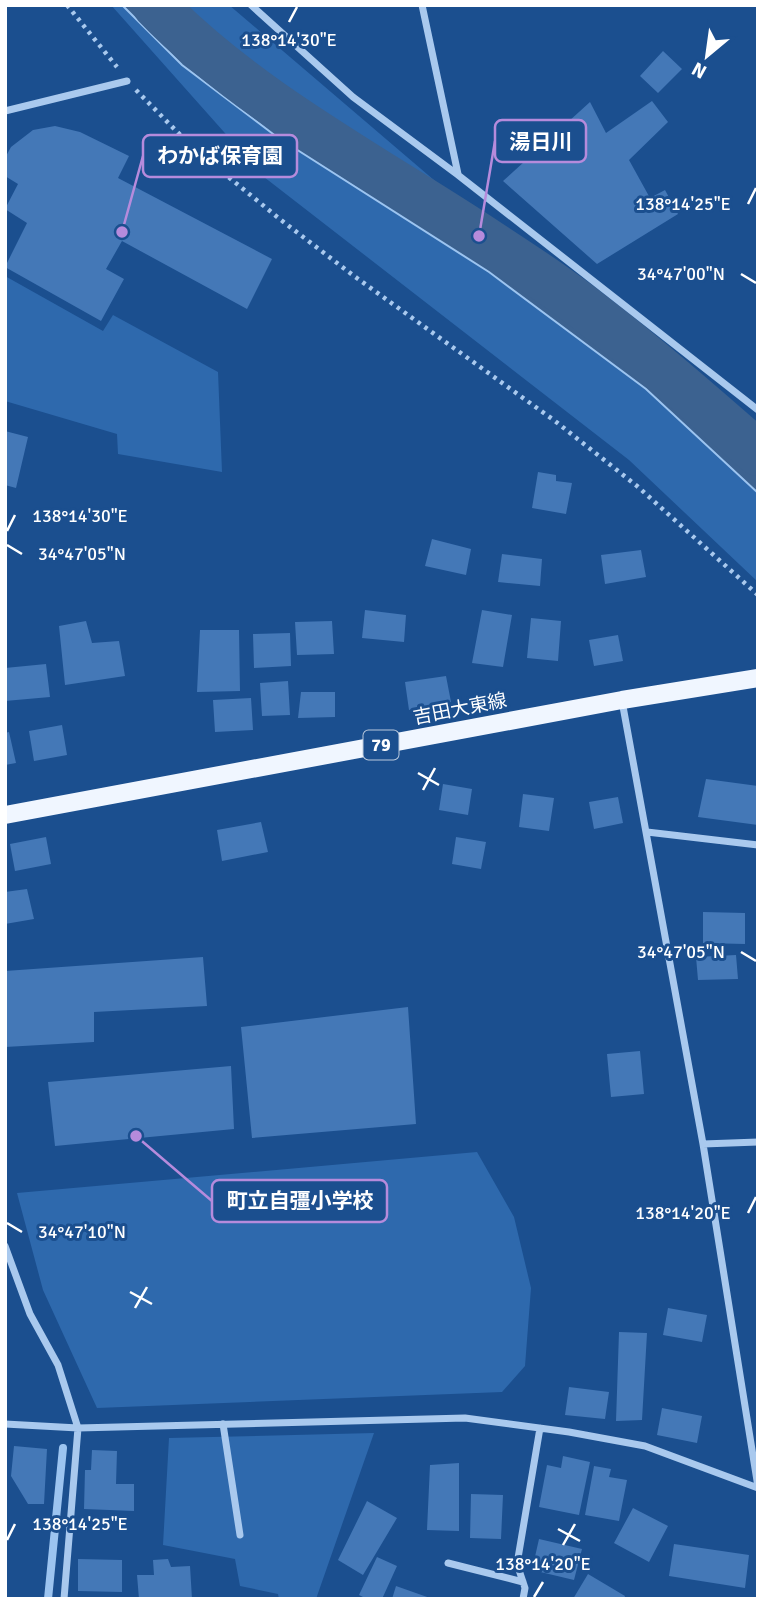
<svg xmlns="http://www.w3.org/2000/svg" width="763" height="1604" font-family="Signika,'Noto Sans JP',sans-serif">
	<rect width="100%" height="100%" fill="#1b4f8f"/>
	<path fill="#2e69ad" d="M111 5H229L758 457V582L629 460 264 177Z
		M5 276 103 331 113 315 218 372 222 472 118 454 117 434 5 401Z
		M477 1152 514 1217 531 1288 525 1366 502 1392 97 1408 43 1290 17 1193Z
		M374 1433 316 1599H279L278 1594 240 1586 235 1559 163 1545 169 1438Z"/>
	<path fill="#3c6290" stroke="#9cc4f0" stroke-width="2" d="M122 5H151L229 76 414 203 529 270 728 426 758 455V493L646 389 489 272 277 137 182 65Z"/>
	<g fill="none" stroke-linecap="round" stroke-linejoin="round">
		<path stroke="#9cc4f0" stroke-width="8" d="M48 1599 63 1448"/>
		<path stroke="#3c6290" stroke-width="46" d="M155 5C243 97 371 165 478 235 514 259 553 283 587 310 646 355 702 404 758 453"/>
	</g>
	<path fill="#4478b7" d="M663 51 682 69 658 93 640 76Z
		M652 101 668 122 629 160 650 198 665 190 678 214 597 264 503 181 590 102 606 133Z
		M55 126 80 132 129 156 118 178 272 259 247 309 122 241 106 269 124 279 101 321 5 267 27 223 5 209 18 184 5 176V158L11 147 33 130Z
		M5 431 28 437 16 488 5 485Z
		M538 472 556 475V481L572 483 566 514 532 508Z
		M432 539 471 549 466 575 425 566Z
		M641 550 646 577 605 584 601 555Z
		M502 554 542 559 540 586 498 582Z
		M365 610 406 615 404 642 362 638Z
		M482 610 512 615 503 667 472 663Z
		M531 618 561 621 558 661 527 658Z
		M86 621 92 643 119 641 125 676 65 685 59 626Z
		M332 621 334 654 297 655 295 622Z
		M200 630H239L240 691 197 692Z
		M290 633 291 666 254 668 253 634Z
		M618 635 623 661 594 666 589 640Z
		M46 664 50 697 5 701V668Z
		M446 676 451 702 409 710 405 682Z
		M288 681 290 715 262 716 260 683Z
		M301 692H335V717L298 718Z
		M251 698 253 730 215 732 213 700Z
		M62 725 67 755 34 761 29 731Z
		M9 732 16 763 5 765V733Z
		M706 779 758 786V825L698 817Z
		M443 784 472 789 468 815 439 810Z
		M523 794 554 798 549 831 519 827Z
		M618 797 623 823 594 829 589 802Z
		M261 822 268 852 222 861 217 830Z
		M46 837 51 864 15 871 10 844Z
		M456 837 486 842 481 869 452 864Z
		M27 889 34 919 5 924V892Z
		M703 912 745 913V944L703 943Z
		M736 955 738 979 698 980 696 957Z
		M203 957 207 1006 94 1012V1042L5 1047V971Z
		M408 1007 416 1124 252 1138 241 1027Z
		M640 1051 644 1094 611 1097 607 1054Z
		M231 1066 234 1129 55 1146 48 1082Z
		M668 1308 707 1315 702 1342 663 1335Z
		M619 1332 647 1333 642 1420 616 1421Z
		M569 1387 609 1392 605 1419 565 1415Z
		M662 1408 702 1416 697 1443 657 1435Z
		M14 1446 47 1449 44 1504H28L11 1476Z
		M92 1450 117 1451 116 1484H134V1511L84 1509 85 1470H91Z
		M563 1456 590 1462 579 1515 539 1507 547 1465 561 1468Z
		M459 1463V1531L427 1530 430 1465Z
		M594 1466 611 1469 609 1477 627 1480 619 1521 585 1515Z
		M471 1494 503 1495 501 1539 470 1538Z
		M367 1501 397 1518 363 1575 338 1560Z
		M633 1508 668 1526 649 1562 614 1543Z
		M539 1539 582 1549 574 1580 532 1570Z
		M674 1544 749 1555 745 1588 669 1576Z
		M377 1557 397 1566 382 1599H367L359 1595Z
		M78 1559 122 1560V1592L78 1591Z
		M168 1559 171 1567 190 1566 192 1599H139L137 1575H154L153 1560Z
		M588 1574 625 1596 624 1599H573Z
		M396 1586 430 1598V1599H392Z"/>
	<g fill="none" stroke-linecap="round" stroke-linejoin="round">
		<path stroke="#a9c9ee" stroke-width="4.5" stroke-dasharray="3.5 5" stroke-linecap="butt" d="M67 5 117 67
			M136 90 193 148 281 220 354 276 555 421 637 486 758 595"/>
		<path stroke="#a9c9ee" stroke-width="7" d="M251 5 353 97 458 175 758 410
			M422 5 458 174
			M5 111 127 81
			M622 701 703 1144 758 1487
			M647 832 758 845
			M703 1144 758 1142
			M5 1246 30 1314 58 1365 78 1428 64 1599
			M5 1424 78 1428 465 1418 569 1432 645 1446 758 1488
			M223 1424 240 1535
			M448 1563 523 1582
			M523 1599 525 1588 517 1564 540 1428"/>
		<path stroke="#f0f6ff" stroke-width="18" d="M5 815 622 700 758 678"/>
	</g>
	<path fill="none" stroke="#fff" stroke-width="2.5" d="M289 22 297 7M748 204 756 188M741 274 756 283M7 531 15 515M7 545 22 554M418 773 439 785M423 790 435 768M741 952 756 961M748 1213 756 1197M7 1223 22 1232M130 1292 152 1304M135 1308 147 1287M558 1529 580 1541M7 1540 15 1524M563 1545 575 1524M534 1597 543 1582"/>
	<g text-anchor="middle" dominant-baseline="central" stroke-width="6" stroke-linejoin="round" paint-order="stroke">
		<rect fill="#1b4f8f" stroke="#bbcadd" stroke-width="2" x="363.5" y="730.5" width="35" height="29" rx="5"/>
		<g font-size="18" font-weight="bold" fill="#fff">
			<text x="381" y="745">79</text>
		</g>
		<g font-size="19" fill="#fff" stroke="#1b4f8f">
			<text transform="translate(460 709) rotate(-11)">吉田大東線</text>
		</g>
	</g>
	<g font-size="18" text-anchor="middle" fill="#fff" stroke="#1b4f8f" stroke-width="6" stroke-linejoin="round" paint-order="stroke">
		<text x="289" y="46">138°14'30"E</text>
		<text x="683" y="210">138°14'25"E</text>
		<text x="681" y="280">34°47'00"N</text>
		<text x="80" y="522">138°14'30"E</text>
		<text x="82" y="560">34°47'05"N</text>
		<text x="681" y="958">34°47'05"N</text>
		<text x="683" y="1219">138°14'20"E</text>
		<text x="82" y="1238">34°47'10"N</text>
		<text x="80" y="1530">138°14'25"E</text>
		<text x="543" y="1570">138°14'20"E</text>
	</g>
	<path fill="none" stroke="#b68bdc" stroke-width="2.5" d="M479 236L495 141M122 232L143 156M136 1136L212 1201"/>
	<g fill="#b68bdc" stroke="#1b4f8f" stroke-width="2.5">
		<circle cx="479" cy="236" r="7"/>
		<circle cx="122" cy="232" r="7"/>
		<circle cx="136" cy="1136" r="7"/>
	</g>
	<g fill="#1b4f8f" stroke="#b68bdc" stroke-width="2.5">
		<rect x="495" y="120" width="91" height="42" rx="7"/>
		<rect x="143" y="135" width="154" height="42" rx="7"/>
		<rect x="212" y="1180" width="175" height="42" rx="7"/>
	</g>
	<g font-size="21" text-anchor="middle" font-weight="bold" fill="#fff">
		<text x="541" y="149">湯日川</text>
		<text x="220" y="163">わかば保育園</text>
		<text x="300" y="1208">町立自彊小学校</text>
	</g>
	<rect width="763" height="1604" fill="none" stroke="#ffffff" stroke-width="14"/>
	<g transform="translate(707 56) rotate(209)" stroke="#1b4f8f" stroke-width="5" paint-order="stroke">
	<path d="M0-5L12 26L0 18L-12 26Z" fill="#ffffff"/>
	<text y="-10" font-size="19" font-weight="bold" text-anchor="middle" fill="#ffffff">N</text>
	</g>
</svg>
